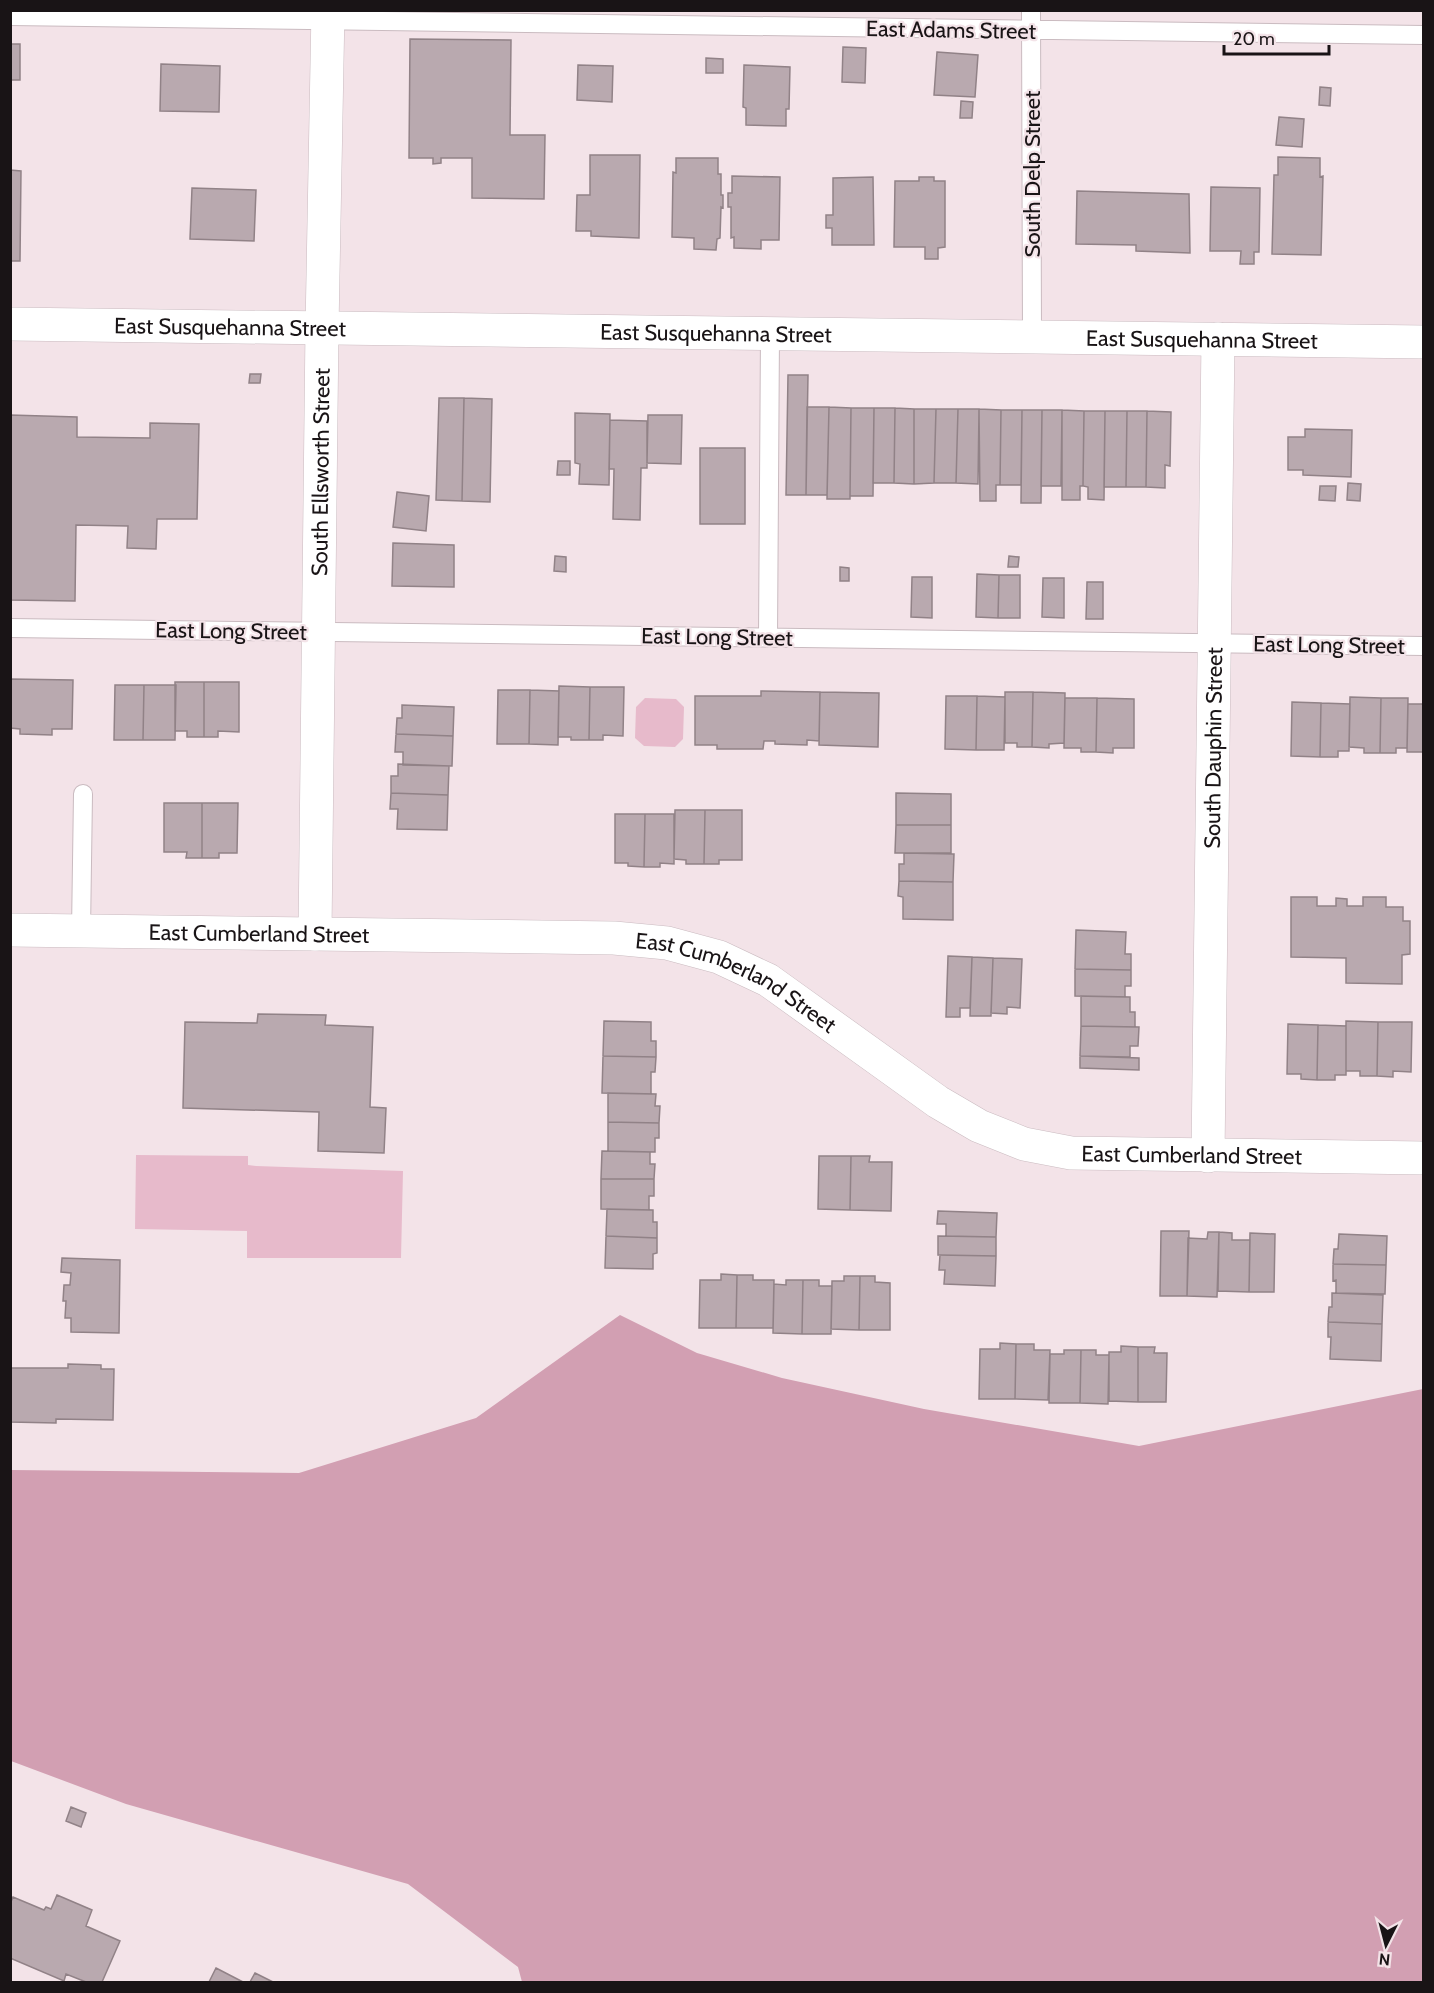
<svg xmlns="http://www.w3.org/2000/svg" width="1434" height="1993" font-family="Cabin,sans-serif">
	<rect width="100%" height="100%" fill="#f3e3e8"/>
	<path fill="#e7bacb" d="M645 698 676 699 684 707 683 739 675 747 644 746 635 738 636 707Z
		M136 1155 248 1156V1165L256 1166 403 1171 401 1258H247V1231L135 1229Z"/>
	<path fill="#d29fb2" d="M620 1315 697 1353 782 1378 924 1409 1139 1446 1423 1389V1982H522L518 1967 408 1884 126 1804 11 1761V1470L299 1473 476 1418Z"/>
	<path fill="#b9a9af" stroke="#918287" stroke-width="1.5" d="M410 39 511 40 510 135H545L544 199 472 198V158H441V163L433 164V158H409Z
		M10 44H20V80H10Z
		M843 47 866 48 865 83 842 82Z
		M937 52 978 55 975 97 934 95Z
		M706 58 723 59V73H706Z
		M161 64 220 66 219 112 160 111Z
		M578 65 613 66 612 102 577 100Z
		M744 65 790 67 789 109H786V126L746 125V108L743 107Z
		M1320 87 1331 88 1330 106 1319 105Z
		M961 101 973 102 972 118H960Z
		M1279 117 1304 119 1302 147 1276 145Z
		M590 155H640L639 238 591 236V231H576L577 195H590Z
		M1278 157 1320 158V177L1323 176 1321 255 1272 254 1274 175H1278Z
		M676 158H718V174H721V195H723V208L721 207 720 238 717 239 716 250 694 249V238L672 237 673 172 676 173Z
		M10 170 21 171 20 261H10Z
		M732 176 780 177 779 240H761V249L734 248V237L731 238V207H728V193H732Z
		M873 177 874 245H832V228H826V215H833V178Z
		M919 177H934V181H945V247L938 248V259H925V247H894L895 181H919Z
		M1211 187 1260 188 1259 252H1254V264H1240L1241 251H1210Z
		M192 188 256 190 254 241 190 239Z
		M1077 191 1189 194 1190 253 1136 251V245L1076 244Z
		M250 374H261L260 383H249Z
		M788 375H808L806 495H786Z
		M439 398H464L462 501 436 500Z
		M464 398 492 399 490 502 462 501Z
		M807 407H829L827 495H806Z
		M829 407 851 408 850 499H827Z
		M851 408H874L873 496H850Z
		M874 408H895L894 483H873Z
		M895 408 914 409V484L894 483Z
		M914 409H936L934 483 914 484Z
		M936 409H958L956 483H934Z
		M958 409H979L978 484 956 483Z
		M979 409 1001 410 1000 485H996V501H980Z
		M1001 410H1022L1021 485H1000Z
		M1022 410H1042L1041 503H1021Z
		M1042 410H1062L1061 486H1041Z
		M1062 410 1084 411 1083 486H1080V500H1062Z
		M1084 411H1105L1104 500 1088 499V487L1083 486Z
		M1105 411H1127L1126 487H1104Z
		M1127 411H1147L1146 487H1126Z
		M1147 411 1171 412 1170 466 1165 465V488L1146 487Z
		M575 413 610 414 609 485 579 484 580 464 575 463Z
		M10 415 77 417V437L150 438V423L199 424 197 519H157L156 549 127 548 128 526 76 525 75 601 10 600Z
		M648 415H682L681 464 647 463Z
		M610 420 647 421V468H641L640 520 613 519 614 469H609Z
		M1305 429 1352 430 1351 477 1303 475V470H1288V437H1305Z
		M700 448H745V524H700Z
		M558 461H570V475H557Z
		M1348 483 1361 484 1360 501 1347 500Z
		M1320 486H1336L1335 501 1319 500Z
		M397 492 429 496 426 531 393 527Z
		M393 543 454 545V587L392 586Z
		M555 556 566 557V572L554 571Z
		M1009 556 1019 557 1018 567H1008Z
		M840 567 849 568V581H840Z
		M977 574 999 575 998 618 976 617Z
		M999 575H1020V618H998Z
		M912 577H932V618L911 617Z
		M1043 578H1064V618L1042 617Z
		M1087 582H1103V619H1086Z
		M10 679 73 680 72 729H52V735L20 734V729L10 728Z
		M175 682H204V737H187V731H175Z
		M204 682H239V732L218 731V737H204Z
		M115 685H144L143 740H114Z
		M144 685H176L175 740H143Z
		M559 686 590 687 589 740H571V737H558Z
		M590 687H624L623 736 603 735V740H589Z
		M498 690H530L529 744H497Z
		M530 690 559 691 558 745 529 744Z
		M761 691 820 692 819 741 807 740V745L775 744V741H764L763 749H717V745H695V696H761Z
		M820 692 879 693 878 747 819 745Z
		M1005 692H1033L1032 747H1017V743H1005Z
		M1033 692 1065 693 1064 743 1049 744V748L1032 747Z
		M946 696H977L976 750 945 749Z
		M977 696 1005 697 1004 750H976Z
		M1350 697 1381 698 1380 753H1364V748L1349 747Z
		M1065 698H1097L1096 752H1081V748H1064Z
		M1097 698 1134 699V748H1113V753L1096 752Z
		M1381 698H1408L1407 748H1396V753H1380Z
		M1292 702 1321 703 1320 757 1291 756Z
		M1321 703 1350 704 1349 751H1338V757H1320Z
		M1408 704H1424V752H1407Z
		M402 705 454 707 453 736 396 734 397 718H402Z
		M396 734 453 736 452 766 403 765V752H395Z
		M398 764 449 766 448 795 391 793V776H398Z
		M391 793 448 795 447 830 397 829 398 809H390Z
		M896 793 951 794V825H896Z
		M164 803H202V858H186L187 852H164Z
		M202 803H238L237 853H219V858H202Z
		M675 810H705L704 864H686V860L674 859Z
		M705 810H742V860H719V864H704Z
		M615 814H645L644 867 628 866V863H615Z
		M645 814H674V864L660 863V867H644Z
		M896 825H951V853H895Z
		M904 853 954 854 953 882 899 881V864H904Z
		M899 881 953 882V920L903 919V897L898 896Z
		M1291 897H1317V906H1336V898L1347 899V906H1363V897H1386V907H1403V921H1410V954L1402 955V984L1346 983V958L1291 957Z
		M1076 930 1126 932 1125 954H1131V970L1075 969Z
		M948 956 972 957 970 1008H960V1017H946Z
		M972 957 993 958 991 1016H970Z
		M993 958 1022 959 1020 1008 1007 1007V1014L991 1013Z
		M1075 969 1131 970V986H1125V997L1075 996Z
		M1081 996 1130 997V1012H1135V1027L1081 1026Z
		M258 1014 326 1015 325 1025 373 1027 370 1107 386 1108 384 1153 318 1151 319 1112 183 1108 185 1022 257 1023Z
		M604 1021 651 1022V1041H656V1057L603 1056Z
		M1346 1021 1378 1022 1377 1076H1360V1071H1346Z
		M1378 1022H1412L1411 1072 1393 1071V1077L1377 1076Z
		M1288 1024 1318 1025 1317 1080 1301 1079V1074H1287Z
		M1318 1025 1346 1026V1075H1335V1080H1317Z
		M1081 1026 1139 1027 1138 1046H1130V1057L1080 1056Z
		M603 1056 656 1057 655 1072H651V1094L602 1093Z
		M1080 1056 1139 1058V1070L1080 1068Z
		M608 1093 656 1094 655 1106H660L659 1123 608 1122Z
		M608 1122 659 1123V1138H655V1152L608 1151Z
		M602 1151 650 1152V1164H655L654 1179H601Z
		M819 1156H851L850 1210 818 1209Z
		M851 1156H870L869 1162H892L891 1211 850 1210Z
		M601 1179H654V1196H649V1210L601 1209Z
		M607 1209 653 1210V1222H657V1238L606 1236Z
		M938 1211 997 1213 996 1237 946 1236V1224H937Z
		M1161 1231H1189L1187 1296H1160Z
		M1208 1232H1219L1217 1297 1187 1296 1188 1238 1207 1239Z
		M1219 1232 1232 1233V1240H1250L1249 1292 1218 1291Z
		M1250 1233 1275 1234 1274 1292H1249Z
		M1339 1234 1387 1236 1386 1265 1333 1264 1334 1249H1338Z
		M606 1236 657 1238V1253L653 1254V1269L605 1268Z
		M938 1236 996 1237V1256L938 1255Z
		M940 1255 996 1256 995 1286 944 1284 945 1270H939Z
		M62 1258 120 1260 119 1333 71 1332V1318H65L66 1301H63L64 1285H70L71 1273 61 1272Z
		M1333 1264 1386 1265 1385 1294 1336 1293V1280L1333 1281Z
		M721 1274 737 1275 736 1328H699L700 1280H721Z
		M737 1275H753V1280H774L773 1328H736Z
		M844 1276H860L859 1330 831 1329 832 1281H844Z
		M860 1276H875V1282L890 1283V1330H859Z
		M786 1280H803L802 1334 773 1333 774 1284 786 1285Z
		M803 1280H819V1286H832L831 1334H802Z
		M1332 1293 1383 1295 1382 1324 1328 1322 1329 1307H1332Z
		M1328 1322 1382 1324 1381 1361 1330 1359 1331 1337H1328Z
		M1000 1343 1016 1344 1015 1399H979L980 1349H1000Z
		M1016 1344H1034V1350H1050L1048 1400 1015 1399Z
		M1121 1346 1138 1347V1402L1109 1401V1352H1121Z
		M1138 1347H1155L1154 1353H1167L1166 1402H1138Z
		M1064 1350H1081L1080 1403H1049L1050 1354H1064Z
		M1081 1350H1096V1355H1109L1108 1404 1080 1403Z
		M68 1364 101 1365V1369H114L113 1420 56 1419V1423L10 1422 11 1368H68Z
		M71 1807 86 1813 81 1827 66 1821Z
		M57 1895 92 1910 86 1926 120 1941 102 1982H86L66 1974 64 1981 10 1958V1904L13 1897 44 1910 46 1907 51 1909Z
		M216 1968 243 1982H209Z
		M255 1973 273 1982H250Z"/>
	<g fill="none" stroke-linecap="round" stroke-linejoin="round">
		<g stroke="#cabbc0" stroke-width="20">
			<path id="service" d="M1031 10 1032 337
				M10 16 1424 35
				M10 628 1424 646
				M768 638 770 333
				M81 931 83 794"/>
		</g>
		<g stroke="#cabbc0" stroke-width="34">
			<g id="minor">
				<path id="s1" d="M10 930 614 938 667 943 719 957 768 980 938 1102 979 1126 1024 1144 1071 1153 1424 1158"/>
				<path id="s2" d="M315 934 322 328 328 10"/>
				<path id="s3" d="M1208 1156 1218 339"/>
			</g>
		</g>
		<g stroke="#cabbc0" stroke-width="34">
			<g id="secondary">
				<path id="s4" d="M10 324 1424 342"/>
			</g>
		</g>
		<use href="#service" stroke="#fff" stroke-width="18"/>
		<use href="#minor" stroke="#fff" stroke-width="33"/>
		<use href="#secondary" stroke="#fff" stroke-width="33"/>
	</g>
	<g text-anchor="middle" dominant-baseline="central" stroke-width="4.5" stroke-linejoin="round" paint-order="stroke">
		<g font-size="22" fill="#191416" stroke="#f3e3e8">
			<text transform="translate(951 30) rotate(1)">East Adams Street</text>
			<text transform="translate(1032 174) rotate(-90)">South Delp Street</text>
			<text stroke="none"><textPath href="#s4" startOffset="220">East Susquehanna Street</textPath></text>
			<text stroke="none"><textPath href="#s4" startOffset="706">East Susquehanna Street</textPath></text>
			<text stroke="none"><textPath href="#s4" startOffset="1192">East Susquehanna Street</textPath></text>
			<text stroke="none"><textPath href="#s2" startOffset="462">South Ellsworth Street</textPath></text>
			<text transform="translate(231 631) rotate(1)">East Long Street</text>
			<text transform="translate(717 637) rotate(1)">East Long Street</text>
			<text transform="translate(1329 645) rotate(1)">East Long Street</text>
			<text stroke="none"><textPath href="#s3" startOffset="408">South Dauphin Street</textPath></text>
			<text stroke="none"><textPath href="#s1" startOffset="249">East Cumberland Street</textPath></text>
			<text stroke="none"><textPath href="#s1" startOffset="736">East Cumberland Street</textPath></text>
			<text stroke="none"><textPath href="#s1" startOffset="1239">East Cumberland Street</textPath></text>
		</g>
	</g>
	<rect width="1434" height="1993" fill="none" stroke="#191416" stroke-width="24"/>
	<g transform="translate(1386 1945) rotate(186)" stroke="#f3e3e8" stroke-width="4.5" paint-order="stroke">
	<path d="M0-4.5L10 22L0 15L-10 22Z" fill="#191416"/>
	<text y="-9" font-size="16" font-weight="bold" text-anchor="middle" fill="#191416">N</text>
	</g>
	<path d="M1224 45v9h105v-9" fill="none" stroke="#191416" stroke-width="3"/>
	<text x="1233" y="45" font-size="18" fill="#191416" stroke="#f3e3e8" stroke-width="4.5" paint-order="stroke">20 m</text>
</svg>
